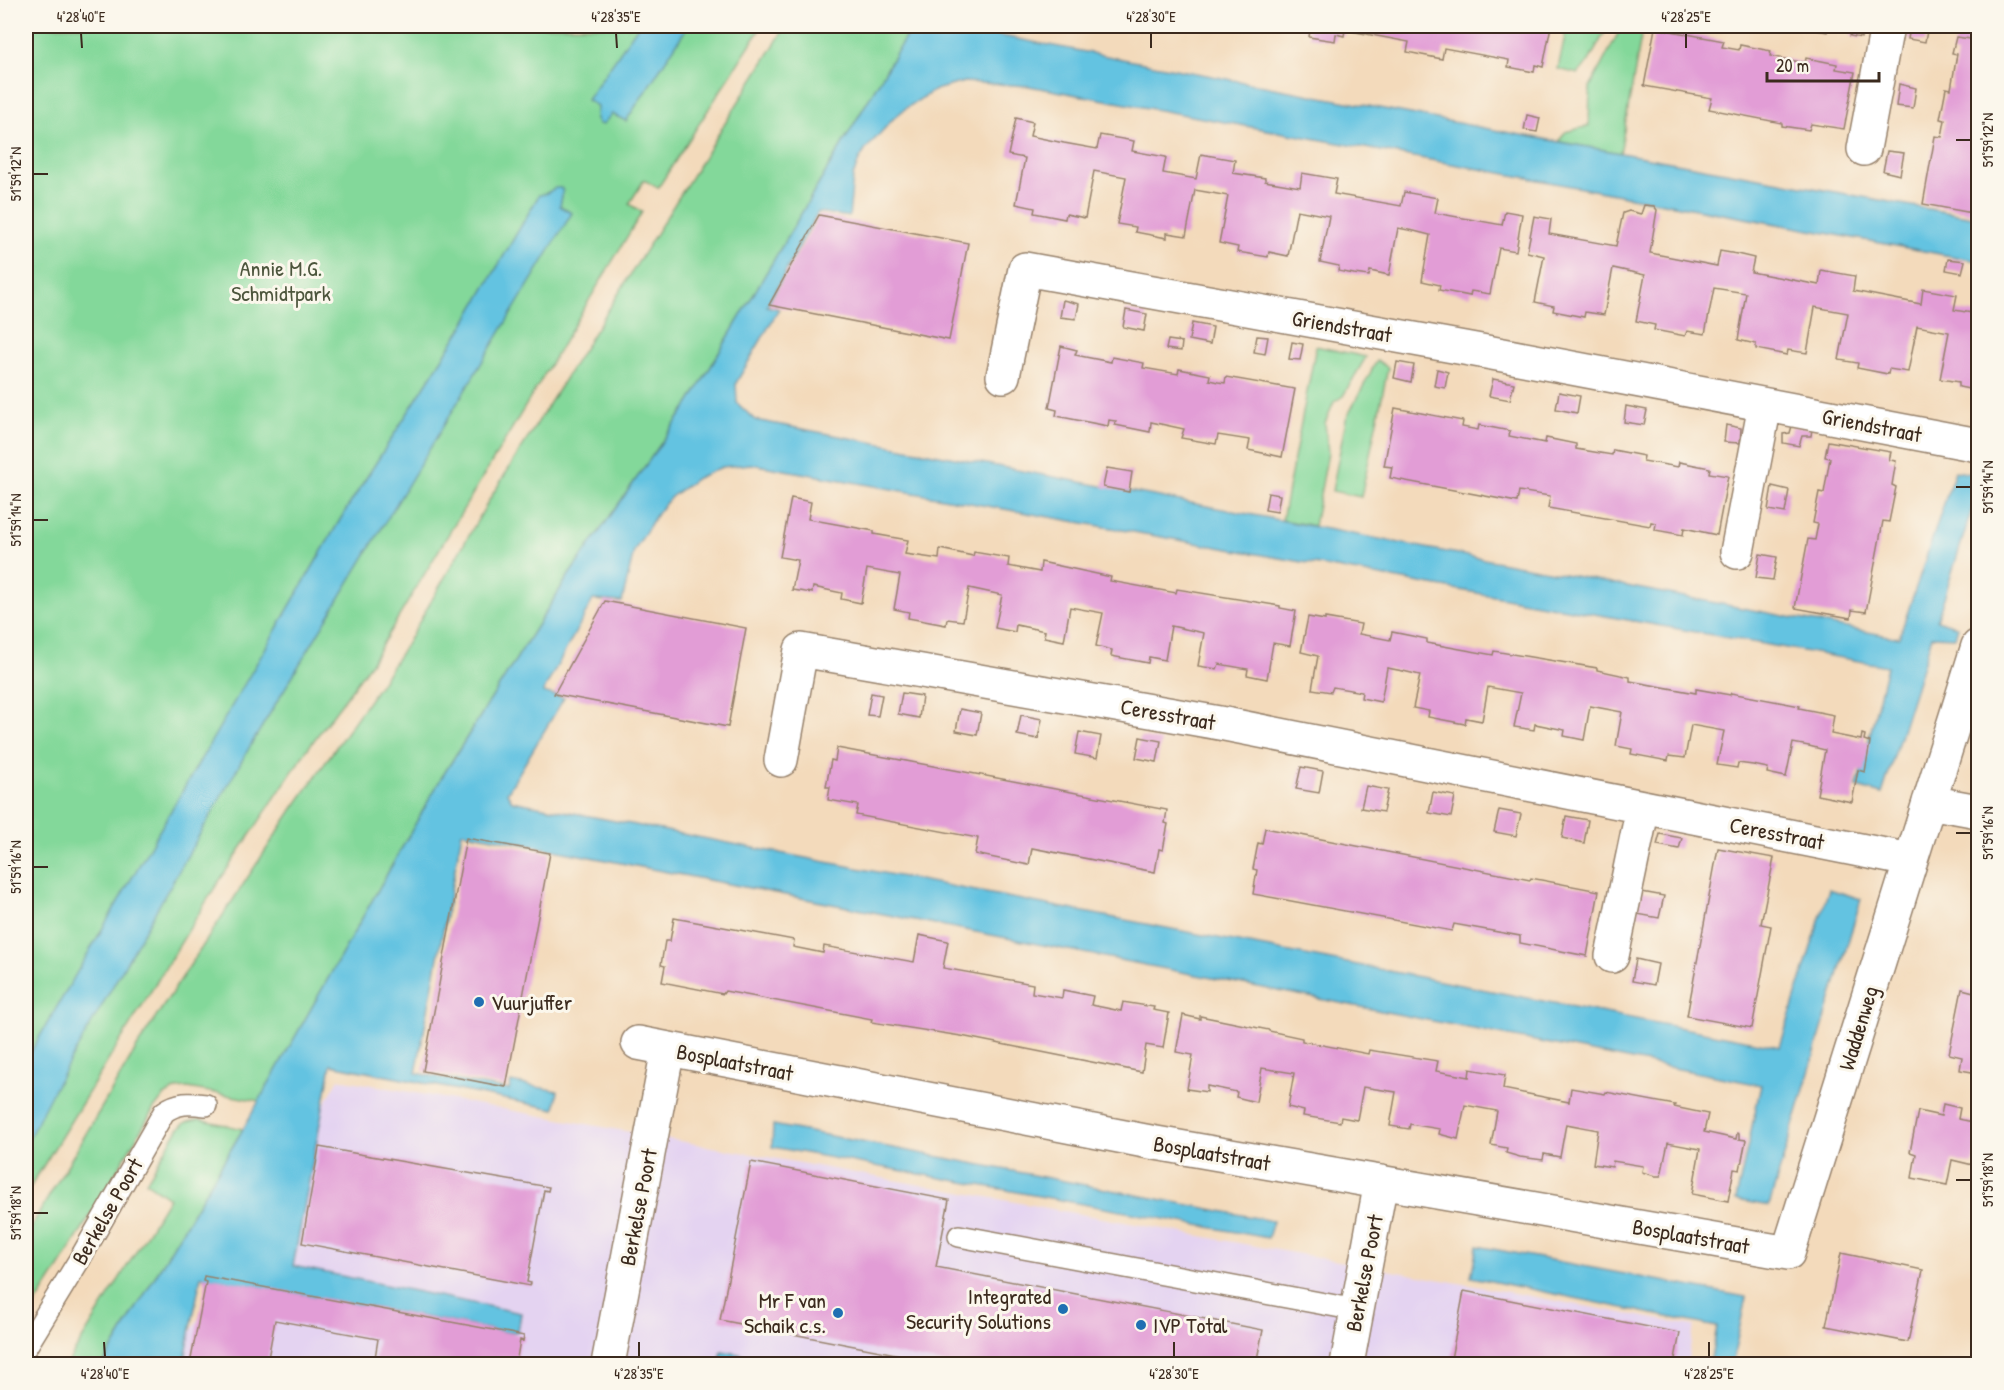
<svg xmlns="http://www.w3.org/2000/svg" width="2004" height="1390" font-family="'Patrick Hand',sans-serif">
	<rect width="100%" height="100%" fill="#fbf7ec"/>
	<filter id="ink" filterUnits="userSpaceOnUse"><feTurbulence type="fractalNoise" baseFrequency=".0167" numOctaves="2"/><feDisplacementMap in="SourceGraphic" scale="12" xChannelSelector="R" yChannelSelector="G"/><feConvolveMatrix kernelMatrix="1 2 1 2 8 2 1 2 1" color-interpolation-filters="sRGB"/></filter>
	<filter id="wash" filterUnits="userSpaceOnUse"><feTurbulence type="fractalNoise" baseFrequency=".008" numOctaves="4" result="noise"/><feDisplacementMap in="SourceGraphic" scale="24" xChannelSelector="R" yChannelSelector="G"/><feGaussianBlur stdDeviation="1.35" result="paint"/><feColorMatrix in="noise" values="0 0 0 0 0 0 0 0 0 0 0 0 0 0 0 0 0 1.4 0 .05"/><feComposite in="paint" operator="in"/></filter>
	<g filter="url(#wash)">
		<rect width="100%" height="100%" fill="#f3dabb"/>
		<path fill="#e4d3f1" d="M339 1079 1694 1326 1687 1364H172Z"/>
		<path fill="#83d89a" stroke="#5f815c" stroke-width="1.5" d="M26 26H762L658 188 644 180 629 204 642 212 371 663 306 751 212 892 26 1194Z
			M786 26H912L690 402 569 575 442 777 259 1101 188 1088 176 1089 164 1096 153 1110 62 1263 26 1319V1235L145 1034 292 810 381 683 407 643 491 497Z
			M1567 26H1608L1589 61 1578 74 1558 69Z
			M1622 26H1643L1620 153 1559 142 1565 132 1589 126 1590 87Z
			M1316 346 1366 357 1343 396 1334 402 1325 423 1328 453 1314 526 1282 520Z
			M1377 360 1388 368 1361 497 1332 491 1346 419Z
			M199 1119 243 1129 103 1364H67L169 1198 146 1182 178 1129 185 1123Z"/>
		<path fill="#63c3e1" stroke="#4f7680" stroke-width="1.5" d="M638 26H688L626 121 612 114 602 125 599 124 596 119 597 106 587 100Z
			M912 26H969L981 32 1505 132 1978 218V261L1029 86 964 82 935 90 906 108 894 118 866 149 859 160 853 176 849 217 818 212 767 306 779 309 736 383 737 403 755 420 1899 638 1955 471 1978 475V490L1937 620 1958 627 1955 637 1932 636 1882 794 1857 787 1887 666 751 464 722 467 697 478 671 497 658 512 634 551 622 602 593 600 543 692 564 698 507 793 512 801 1780 1047 1829 889 1861 899 1769 1206 1736 1200 1761 1085 462 832 416 1073 509 1090 511 1082 558 1091 555 1109 331 1065 293 1266 521 1313 518 1331 510 1333 201 1276 184 1364H103L243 1129 442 777 569 575 690 402Z
			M555 188H561L563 191 560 206 572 213 252 743 54 1089 26 1144V1060L344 513 463 326 539 195 545 194Z
			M773 1125 1273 1221 1268 1238 772 1147Z
			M1477 1246 1746 1297 1732 1364H1710L1717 1327 1471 1277Z
			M722 1351 793 1364H719Z"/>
		<g id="blocks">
			<path fill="#e29dd6" d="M1294 26H1551L1543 67 1535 65 1534 72 1508 67 1509 60 1444 48 1442 59 1407 52 1409 42 1345 30 1344 36 1336 34 1335 41 1309 37 1310 30Z
				M1816 26H1828L1827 32 1815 30Z
				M1852 26H1863L1861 38 1850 36Z
				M1655 28 1724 41 1722 47 1739 50 1740 45 1771 51 1770 56 1805 63 1806 58 1822 61 1837 64 1836 69 1855 72 1844 129 1811 124 1809 130 1782 126V123L1709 109 1712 98 1644 86Z
				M1910 28 1927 31 1925 42 1908 39Z
				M1956 37 1978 40V214L1923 204 1935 136 1942 137 1945 120 1940 119 1946 88 1951 89 1957 54 1952 53Z
				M1899 84 1916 88 1913 108 1896 106Z
				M1527 115 1540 118 1537 132 1524 130Z
				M1016 118 1033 122 1030 136 1064 143 1097 149 1100 135 1134 141 1132 151 1166 157 1163 173 1196 179 1201 154 1235 160 1233 173 1265 178V181L1300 187 1302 173 1337 179 1334 194 1401 206 1404 192 1438 198 1435 213 1502 225 1505 211 1522 214 1516 251 1499 248 1490 294 1471 291 1470 296 1439 290 1440 285 1422 281 1430 235 1414 231 1398 228 1389 275 1370 271 1369 276 1354 274 1338 271 1339 266 1320 262 1329 216 1297 210 1288 256 1269 252 1268 257 1237 252 1238 247 1219 243 1228 196 1212 193 1195 190 1186 236 1167 233V238L1135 232 1136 227 1117 224 1126 177 1094 171 1085 218 1066 214 1065 219 1034 213 1035 208 1016 204 1025 158 1008 155Z
				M1887 151 1904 153 1900 175 1883 171Z
				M1644 205 1654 206 1657 210 1650 253 1717 266 1720 251 1737 254 1754 258 1751 272 1819 285 1821 270 1855 276 1853 291 1921 304 1923 289 1957 295 1954 310 1978 314V374L1974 390 1959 387V382L1940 379 1949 332 1917 326 1908 372 1889 369 1888 374 1857 368 1858 363 1839 360 1848 313 1815 307 1807 353 1788 350 1787 355 1756 349V344L1738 340 1746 293 1714 288 1705 334 1687 331 1685 336 1654 330 1655 325 1636 321 1645 275 1613 268 1604 315 1585 312 1584 317 1553 311 1554 306 1535 302 1544 256 1527 252 1534 216 1551 219 1549 234 1616 246 1623 213 1629 211 1641 214Z
				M819 215 968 243 949 340 769 305Z
				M1948 259 1965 261 1962 273 1946 270Z
				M1063 300 1079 304 1076 319 1060 317Z
				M1126 310 1147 314 1144 331 1123 327Z
				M1192 323 1213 327 1210 344 1189 340Z
				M1257 336 1268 337 1265 354 1254 352Z
				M1168 340 1182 342 1181 351 1166 349Z
				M1292 342 1303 344 1300 360 1289 359Z
				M1061 346 1077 350 1075 355 1111 362 1112 357 1144 363 1143 368 1178 374 1179 369 1210 375 1209 380 1218 382 1225 383 1226 377 1295 389 1282 457 1248 450 1250 440 1218 435 1216 444 1181 438 1184 429 1151 422 1150 432 1115 425 1116 421 1109 420 1108 426 1056 416 1057 410 1049 408Z
				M1397 362 1414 365 1411 382 1394 378Z
				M1437 369 1448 372 1445 388 1434 386Z
				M1493 379 1514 383 1510 400 1489 396Z
				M1559 392 1580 396 1577 413 1556 409Z
				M1626 406 1647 410 1644 425 1624 422Z
				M1395 408 1463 421 1462 427 1478 430 1479 425 1510 431 1509 436 1545 443 1546 438 1576 444V449L1612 455 1613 450 1644 456 1643 461 1678 467 1679 462 1710 468 1709 473 1728 476 1717 535 1684 528 1683 535 1655 530 1656 523 1651 522 1650 526 1548 508 1550 496 1519 491 1517 502 1390 478 1392 467 1384 466Z
				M1726 425 1741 428 1740 443 1724 442Z
				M1792 426 1812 429 1811 436H1802L1799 446 1783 443V434L1790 433Z
				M1828 441 1891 452 1889 460 1896 461 1892 485 1896 487 1889 522 1883 521 1866 612 1852 610 1851 618 1795 608 1808 539 1815 540 1818 524 1813 523 1819 492 1824 493 1830 458 1825 457Z
				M1107 468 1132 472 1129 492 1103 487Z
				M1772 486 1789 490 1785 513 1768 510Z
				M1268 493 1280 495 1277 512 1265 510Z
				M791 498 811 502 808 519 874 531V534L908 540 905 554 939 559 940 549 973 556 974 552 1009 558 1008 566 1040 572 1041 562 1111 577 1110 581 1176 593 1177 589 1280 606V608L1296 611 1290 646 1273 643 1267 679 1247 675 1248 669 1219 664 1217 669 1198 666 1204 633 1171 626 1165 660 1149 657 1148 663 1111 656 1112 650 1096 646 1103 613 1070 607 1064 641 1044 637 1045 631 1016 625 1015 632 995 628 1002 595 969 588 963 621 947 619 946 625 908 618 909 612 894 609 900 575 867 569 861 603 841 599 842 593 813 587 812 593 792 590 798 560 780 557Z
				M1760 554 1777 557 1773 580 1756 578Z
				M605 601 746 628 728 727 554 694Z
				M1308 617 1325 620V618L1361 624 1359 634 1390 640 1392 632 1427 639V643L1493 655 1494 651 1597 668V670L1630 677V681L1696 693V689L1730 695 1731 693 1800 706 1799 708 1834 715 1831 734 1861 740 1862 734 1865 735 1864 740 1870 742 1865 772 1858 770 1852 802 1817 795 1825 750 1809 746 1793 743 1786 777 1767 773 1768 768 1753 765 1738 763 1737 768 1717 765 1724 731 1691 725 1685 758 1669 756 1668 761 1631 754 1632 749 1616 746 1622 712 1590 706 1584 740 1564 736 1565 730 1535 724 1534 730 1514 727 1521 693 1488 687 1482 721 1466 718 1465 724 1428 717 1429 711 1413 708 1420 675 1403 671 1387 668 1381 702 1361 698 1362 692 1333 687 1331 692 1312 689 1318 656 1301 652Z
				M871 693 882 695 878 716 867 715Z
				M902 693 922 696 919 718 898 714Z
				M960 709 981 713 977 735 956 731Z
				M1021 715 1042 719 1038 739 1017 735Z
				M1079 732 1101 736 1097 758 1075 754Z
				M1140 737 1161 741 1157 762 1136 758Z
				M837 748 1167 810 1165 823 1168 824 1163 850 1159 849 1155 872 1032 848 1029 865 975 854 978 838 856 815 858 805 828 800 830 787H826L831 760 835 761Z
				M1301 767 1323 771 1319 793 1296 789Z
				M1366 786 1388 790 1383 812 1361 808Z
				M1433 792 1455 796 1451 817 1429 813Z
				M1499 810 1521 814 1516 836 1494 832Z
				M1566 816 1588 820 1584 843 1562 838Z
				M1265 828 1530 880 1531 878 1599 891 1587 956 1520 943V936L1454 924 1452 931 1253 894 1257 870 1253 869 1258 843 1262 844Z
				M1660 834 1682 838 1679 849 1657 845Z
				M466 838 550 853 506 1087 423 1071Z
				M1718 848 1774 858 1761 924 1771 926 1752 1028 1687 1016Z
				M1642 892 1664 896 1659 918 1637 914Z
				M674 918 794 940 793 947 823 953 824 946 914 962 919 935 948 941 943 968 1033 984 1032 993 1062 998 1063 990 1093 996 1091 1005 1121 1011 1123 1002 1154 1007 1153 1010 1169 1013 1163 1048 1146 1045 1142 1072 961 1036 871 1022 872 1019 725 991 723 994 662 982 665 966 661 965 665 941H670Z
				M1636 959 1658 964 1654 985 1632 981Z
				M1977 975H1978V1073L1960 1070 1962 1057 1949 1054 1962 989 1974 992Z
				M1183 1015 1200 1019V1016L1269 1030V1031L1302 1038V1041L1368 1054 1369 1050 1438 1061 1436 1071 1469 1077 1470 1069 1505 1075 1503 1089 1569 1102 1571 1088 1605 1094 1606 1092 1675 1105 1674 1107 1708 1114 1704 1132 1736 1139 1737 1133 1739 1134V1139L1746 1140 1740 1170 1734 1169 1728 1201 1692 1194 1700 1149 1668 1143 1661 1176H1655L1642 1172 1643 1166 1613 1161 1612 1167 1593 1164 1598 1130 1566 1124 1560 1157 1544 1154 1543 1160 1520 1157 1506 1153 1507 1148 1491 1145 1497 1111 1465 1105 1458 1139 1439 1134 1440 1129 1410 1124 1409 1129 1390 1126 1396 1092 1363 1087 1357 1120 1341 1117 1340 1122 1303 1116 1304 1111 1288 1107 1294 1073 1262 1068 1256 1102 1236 1097 1237 1092 1207 1086V1092L1187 1089 1193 1055 1176 1052Z
				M1943 1104 1960 1108 1958 1119 1978 1123V1137L1973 1165 1952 1160 1947 1185 1912 1178 1916 1154 1910 1152 1918 1111 1941 1116Z
				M319 1147 549 1187 548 1191 544 1190 527 1282 531 1283 530 1286 302 1243Z
				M751 1162 949 1200 936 1267 1263 1330 1256 1364H947L720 1320Z
				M1841 1253 1923 1270 1908 1342 1826 1326Z
				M204 1276 510 1333 524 1336 523 1341 520 1340 516 1364H374L378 1339 275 1320 267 1364H190L206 1282 203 1281Z
				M1464 1291 1680 1333 1674 1364H1450Z"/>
		</g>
	</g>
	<g filter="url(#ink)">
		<use href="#blocks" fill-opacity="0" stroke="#97826c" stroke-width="1.5"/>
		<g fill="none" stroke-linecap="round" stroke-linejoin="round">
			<g stroke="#97826c" stroke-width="24">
				<path id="lane" d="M959 1236 1357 1310
					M26 1347 81 1257 164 1112C178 1102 189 1103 206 1105"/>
			</g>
			<g stroke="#97826c" stroke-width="36">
				<path id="street" d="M1864 149 1887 26
					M1003 376 1025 269 1503 355 1978 445
					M1737 552 1765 405
					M781 760 801 650 1225 724 1910 860
					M1929 802 1978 811
					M1612 956 1643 807
					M638 1043 1150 1142 1788 1253 1978 646
					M608 1364 668 1049
					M1347 1364 1381 1182"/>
			</g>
			<use href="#lane" stroke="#fff" stroke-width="21"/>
			<use href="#street" stroke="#fff" stroke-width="33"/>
		</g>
	</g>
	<path fill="none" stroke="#3b2a1e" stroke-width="2" d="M81 33 82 48M616 33 617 48M1151 33V48M1686 33V48M1956 140H1971M33 174H48M1956 487H1971M33 520H48M1956 833H1971M33 867H48M1956 1180H1971M33 1213H48M104 1342 105 1357M639 1342V1357M1174 1342V1357M1709 1342V1357"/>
	<g fill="#1f6fb2" stroke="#fbf7ec" stroke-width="2">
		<circle cx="479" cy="1002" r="6"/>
		<circle cx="1063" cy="1309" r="6"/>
		<circle cx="838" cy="1313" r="6"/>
		<circle cx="1141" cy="1325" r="6"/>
	</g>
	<g text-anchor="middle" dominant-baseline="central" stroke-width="6" stroke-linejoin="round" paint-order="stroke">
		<g font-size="22" fill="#4d563d" stroke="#fbf7ec">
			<text x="281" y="268">Annie M.G.<tspan x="281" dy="25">Schmidtpark</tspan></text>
		</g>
		<g font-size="22" fill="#3b2a1e" stroke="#fbf7ec">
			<text transform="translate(1342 326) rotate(10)">Griendstraat</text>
			<text transform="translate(1872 425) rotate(11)">Griendstraat</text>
			<text transform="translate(1168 714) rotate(10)">Ceresstraat</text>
			<text transform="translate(1777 833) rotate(11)">Ceresstraat</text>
			<text transform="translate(1858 1028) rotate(-73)">Waddenweg</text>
			<text transform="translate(735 1062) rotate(11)">Bosplaatstraat</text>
			<text transform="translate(1212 1153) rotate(10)">Bosplaatstraat</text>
			<text transform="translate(638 1207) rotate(-79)">Berkelse Poort</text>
			<text transform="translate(107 1211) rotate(-60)">Berkelse Poort</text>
			<text transform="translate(1691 1236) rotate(10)">Bosplaatstraat</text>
			<text transform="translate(1364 1273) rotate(-79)">Berkelse Poort</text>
		</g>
		<g font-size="22" fill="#3b2a1e" stroke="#fbf7ec" text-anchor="start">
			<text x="491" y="1002">Vuurjuffer</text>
			<text x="1051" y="1296" text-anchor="end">Integrated<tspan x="1051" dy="25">Security Solutions</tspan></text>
			<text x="826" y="1300" text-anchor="end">Mr F van<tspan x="826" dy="25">Schaik c.s.</tspan></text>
			<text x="1153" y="1325">IVP Total</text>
		</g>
	</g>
	<rect width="2004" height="1390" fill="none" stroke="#fbf7ec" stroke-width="66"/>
	<path d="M1767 72v9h112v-9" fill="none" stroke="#3b2a1e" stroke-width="3"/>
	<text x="1776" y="72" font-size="18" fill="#3b2a1e" stroke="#fbf7ec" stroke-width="4.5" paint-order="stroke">20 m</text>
	<rect x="33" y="33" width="1938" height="1324" fill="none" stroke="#3b2a1e" stroke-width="2"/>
	<g font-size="15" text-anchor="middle" fill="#3b2a1e">
		<text x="81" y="22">4°28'40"E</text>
		<text x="616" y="22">4°28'35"E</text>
		<text x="1151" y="22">4°28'30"E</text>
		<text x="1686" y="22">4°28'25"E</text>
		<text transform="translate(1988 140) rotate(-90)" y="5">51°59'12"N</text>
		<text transform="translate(16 174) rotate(-90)" y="5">51°59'12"N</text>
		<text transform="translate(1988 487) rotate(-90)" y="5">51°59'14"N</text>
		<text transform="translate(16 520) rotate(-90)" y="5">51°59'14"N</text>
		<text transform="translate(1988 833) rotate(-90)" y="5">51°59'16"N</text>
		<text transform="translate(16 867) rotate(-90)" y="5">51°59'16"N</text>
		<text transform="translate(1988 1180) rotate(-90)" y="5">51°59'18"N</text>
		<text transform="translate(16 1213) rotate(-90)" y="5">51°59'18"N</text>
		<text x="105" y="1379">4°28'40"E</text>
		<text x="639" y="1379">4°28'35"E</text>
		<text x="1174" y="1379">4°28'30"E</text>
		<text x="1709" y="1379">4°28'25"E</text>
	</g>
</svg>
